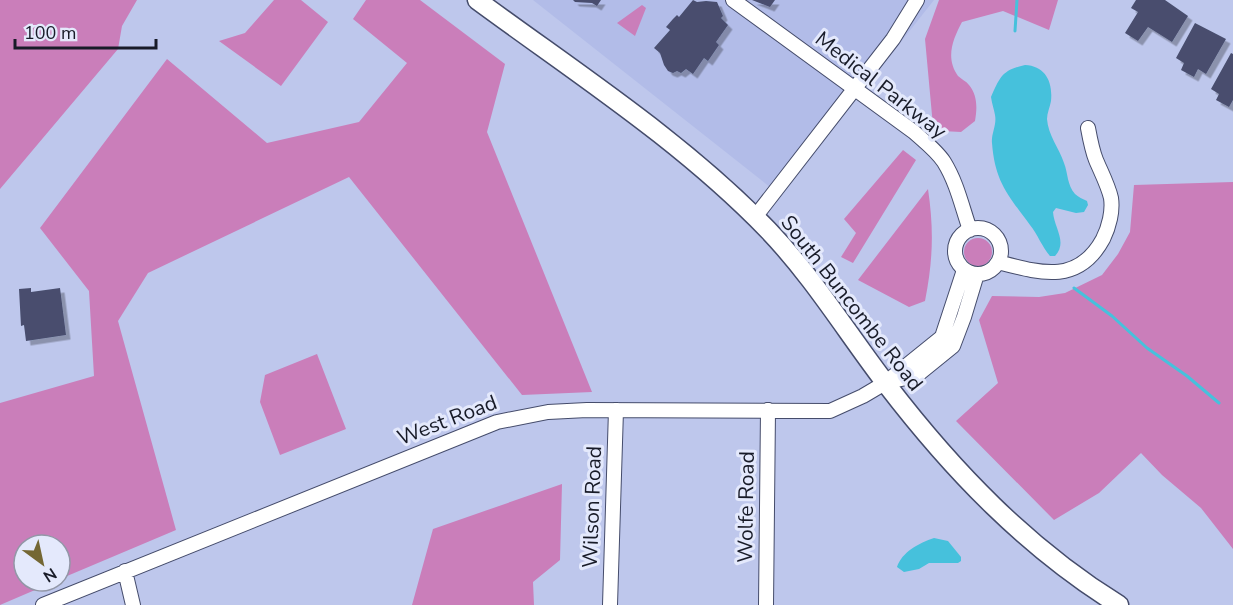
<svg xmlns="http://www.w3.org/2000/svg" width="1233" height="605" font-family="'Nunito Sans',sans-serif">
	<defs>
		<filter id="shadow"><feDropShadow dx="4.5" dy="4.5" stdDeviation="0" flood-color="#0004"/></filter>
	</defs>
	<rect width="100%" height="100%" fill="#bec7ec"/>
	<path fill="#b2bce8" d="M533 0H934L780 195Z"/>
	<path fill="#ca7eba" d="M0 0H137L122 26 118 49 0 189Z
		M274 0H301L328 22 281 86 219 41 245 33Z
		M366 0H420L505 64 487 132 592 392 522 395 349 177 148 273 118 321 176 530 60 579V545H24V581H56L0 605V403L94 376 89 291 40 228 167 59 267 143 359 122 407 63 353 19Z
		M939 0H1058L1049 30 1003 11 962 22C953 39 945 58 958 76 961 79 966 81 969 85 978 96 977 109 975 121L961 132 942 131 933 126 925 39Z
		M642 5 646 8 635 36 617 23Z
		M903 150 916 160 853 263 841 257 856 233 844 219Z
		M1233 182V549L1201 508 1162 475 1141 453 1099 493 1054 520 956 421 998 383 979 320 992 296 1039 297 1065 293 1102 275 1118 254 1130 232 1134 185Z
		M928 189C934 230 933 260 925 301L909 307 858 280Z
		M964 252a14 14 0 1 1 28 0a14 14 0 1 1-28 0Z
		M317 354 346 429 280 455 260 402 265 375Z
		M562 484 560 560 533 582 534 605H412L433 529Z"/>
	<path fill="#46c1dc" d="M1025 65C1045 66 1053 81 1051 101 1050 107 1047 113 1047 119 1048 135 1059 148 1064 163 1068 173 1067 185 1075 194 1078 197 1083 199 1087 201L1088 205 1084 212 1076 213 1056 208 1053 212C1054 228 1068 242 1055 256H1050C1042 247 1038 235 1030 225 1008 195 995 182 992 143 991 134 997 125 995 115 994 109 992 104 991 97 1000 77 1002 70 1025 65Z
		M934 538 948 541 961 557V561L958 563H929L919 569 904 572 897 567C902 552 919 543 934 538Z"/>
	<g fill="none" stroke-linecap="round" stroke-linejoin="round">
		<path stroke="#46c1dc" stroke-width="3" d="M1015 31 1017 0
			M1074 288 1112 316 1147 348 1187 376 1219 403"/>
	</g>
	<path fill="#484e6e" filter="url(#shadow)" d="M573 0H601L597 6 592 3 575 2Z
		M693 0 697 2 706 1 717 2 723 16 721 18 728 25 716 42 719 45 708 61 704 58 693 74 686 69 681 73 677 71 673 73 668 71 664 65 660 53 654 48 670 30 666 27 673 19 677 15 679 17Z
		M752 0H775L770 7Z
		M1136 0H1165L1188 16 1172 42 1148 27 1138 41 1125 33 1138 12 1131 8Z
		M1195 23 1226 39 1206 74 1198 69 1194 77 1181 70 1184 63 1176 58Z
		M1231 53 1233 54V100L1229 107 1216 100 1219 94 1211 89Z
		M31 288V292L60 288 66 335 26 341 24 325 21 326 19 289Z"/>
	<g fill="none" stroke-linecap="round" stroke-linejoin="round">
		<g stroke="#454c6b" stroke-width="16">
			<path id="minor" d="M733 0 914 132C924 141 937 151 944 162 957 183 962 207 970 230
				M755 217 893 39 917 0
				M955 251a23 23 0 1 1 46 0a23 23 0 1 1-46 0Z
				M998 262C1040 273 1078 285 1103 239 1109 227 1113 211 1111 198 1108 185 1101 172 1096 160 1092 150 1090 139 1088 128
				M887 382 916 376 953 346 964 317 977 274
				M125 571 133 605
				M43 605 497 422 548 412 587 410 830 411 863 396 885 383 942 337 964 270
				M610 605 616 410
				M766 605 768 410"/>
		</g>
		<g stroke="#454c6b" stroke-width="21">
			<path id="major" d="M477 0C576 73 682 141 768 230 814 278 847 333 887 385 953 471 1027 548 1119 605"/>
		</g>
		<use href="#minor" stroke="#fff" stroke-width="14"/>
		<use href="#major" stroke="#fff" stroke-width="18"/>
	</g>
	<g text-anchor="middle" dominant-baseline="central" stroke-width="6" stroke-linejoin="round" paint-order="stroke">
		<g font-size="21" fill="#181b28" stroke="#e4e9fc">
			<text transform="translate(881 85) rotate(38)">Medical Parkway</text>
			<text transform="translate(852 303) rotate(52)">South Buncombe Road</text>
			<text transform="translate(447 420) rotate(-21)">West Road</text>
			<text transform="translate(592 507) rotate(-88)">Wilson Road</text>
			<text transform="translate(746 507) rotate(-89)">Wolfe Road</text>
		</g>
	</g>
	<g transform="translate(42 563) rotate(147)"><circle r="28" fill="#e4e9fc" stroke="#9297a7" stroke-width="1.5"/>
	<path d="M0-4.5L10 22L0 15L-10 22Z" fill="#746734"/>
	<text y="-9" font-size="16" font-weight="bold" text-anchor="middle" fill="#181b28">N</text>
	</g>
	<path d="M15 39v9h141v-9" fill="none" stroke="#181b28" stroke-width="3"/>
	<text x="24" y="39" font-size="18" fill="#181b28" stroke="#e4e9fc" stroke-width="4.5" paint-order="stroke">100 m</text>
</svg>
